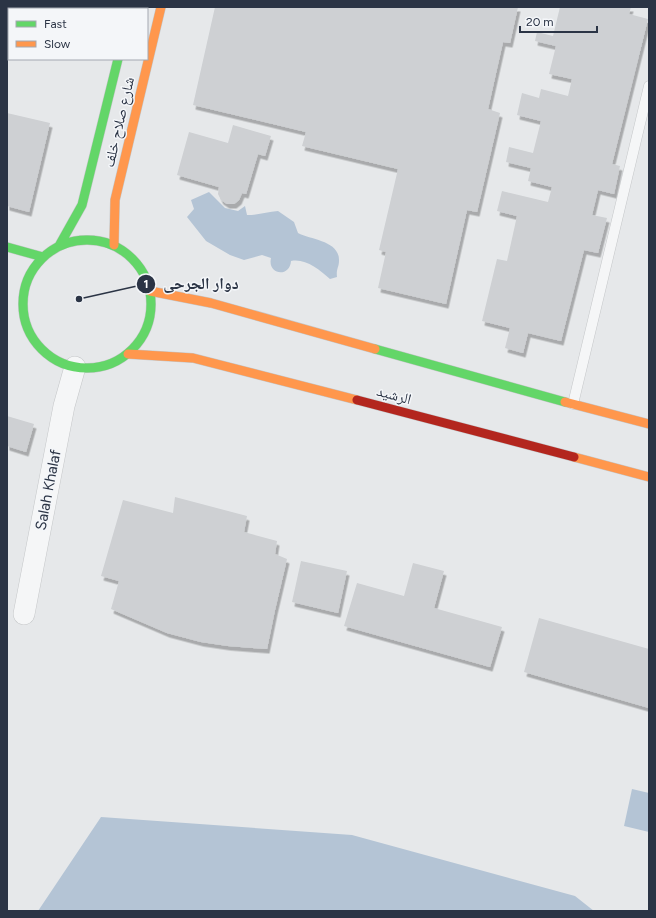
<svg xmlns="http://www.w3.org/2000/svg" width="656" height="918" font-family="Figtree,'Noto Naskh Arabic',sans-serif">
	<defs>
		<filter id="shadow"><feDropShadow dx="2.5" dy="4.5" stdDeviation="0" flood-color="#0004"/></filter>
	</defs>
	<rect width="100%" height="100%" fill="#e6e8ea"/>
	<path fill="#b4c4d5" d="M209 192 225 208 238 211 245 206 247 215C259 215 267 212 278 211L294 222 298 233C312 240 340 241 339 261 339 267 336 269 337 277L330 279C319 269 305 258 291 261 290 278 267 275 271 258L262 255 244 260 230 255 206 241 187 217 194 209 191 200Z
		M632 789 649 793V832L624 826Z
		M101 817 352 835 575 896 594 911H38Z"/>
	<path fill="#ced0d3" filter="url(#shadow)" d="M215 7H518L510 43 503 42 488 109 500 113 477 212 467 210 446 304 378 288 386 252 379 250 398 169 302 146 306 132 193 105Z
		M560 7H631L629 14 648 19 612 164 620 166 614 194 598 190 592 215 607 218 598 253 584 250 561 341 528 333 523 353 505 348 510 328 482 321 497 259 507 261 517 216 497 211 502 191 548 202 552 187 528 181 531 168 506 162 509 147 533 153 541 121 517 115 522 93 539 98 541 89 568 96 572 79 549 74 556 46 535 41 537 32 553 36Z
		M7 113 50 123 29 212 7 206Z
		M233 125 271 136 265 156 258 154 246 194 242 193 239 200 234 204H227L221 200 218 194 219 187 177 175 189 132 228 143Z
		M7 416 34 424 26 452 7 446Z
		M175 497 247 516 244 532 277 541 275 554 287 559 275 610 267 649 228 646 201 642 167 633 111 609 119 581 101 576 123 500 173 513Z
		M301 561 347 571 338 613 292 602Z
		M413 563 444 571 434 608 502 627 490 667 344 626 357 583 404 596Z
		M539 618 649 649V708L524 672Z"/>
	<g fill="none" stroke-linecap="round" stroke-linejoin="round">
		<g stroke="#c4c6c8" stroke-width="11">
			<path id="lane" d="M573 404 649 86"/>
		</g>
		<g stroke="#c4c6c8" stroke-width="22">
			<path id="street" d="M24 614 64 406 75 367"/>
		</g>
		<g stroke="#c4c6c8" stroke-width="10">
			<path id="fast" d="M23 304a64 64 0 1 1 128 0a64 64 0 1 1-128 0Z
				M59 246 82 205 118 59
				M7 247 43 257
				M375 349 565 402"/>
		</g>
		<g stroke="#c4c6c8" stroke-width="10">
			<path id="slow" d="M130 9 131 7
				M114 245 115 200 161 7
				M150 291 211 303 375 349
				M128 354 193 358 357 400
				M565 402 649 424
				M574 457 649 477"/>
		</g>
		<g stroke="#c4c6c8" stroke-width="10">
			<path id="jam" d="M357 400 574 457"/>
		</g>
		<use href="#lane" stroke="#f5f6f7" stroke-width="10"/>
		<use href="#street" stroke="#f5f6f7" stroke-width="21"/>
		<use href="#fast" stroke="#63d668" stroke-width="9"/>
		<use href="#slow" stroke="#ff974d" stroke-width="9"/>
		<use href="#jam" stroke="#b3261e" stroke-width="9"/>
	</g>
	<g text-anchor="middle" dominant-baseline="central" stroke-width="3" stroke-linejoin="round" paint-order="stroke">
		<g font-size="15" fill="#2b3445" stroke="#f4f6f9">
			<text transform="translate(119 122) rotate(-77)">شارع صلاح خلف</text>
			<text transform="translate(394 395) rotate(15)">الرشيد</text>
			<text transform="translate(48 490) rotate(-79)">Salah Khalaf</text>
		</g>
	</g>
	<path fill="none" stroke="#2b3445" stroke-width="1.5" d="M79 299L146 284"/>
	<g fill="#2b3445" stroke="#f4f6f9" stroke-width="1.5">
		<circle cx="79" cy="299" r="4"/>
		<circle cx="146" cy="284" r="10"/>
	</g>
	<g font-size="12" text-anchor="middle" font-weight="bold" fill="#fff">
		<text x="146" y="288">1</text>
	</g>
	<g font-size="16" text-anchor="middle" font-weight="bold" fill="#2b3445" stroke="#f4f6f9" stroke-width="3" stroke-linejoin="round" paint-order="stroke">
		<text x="201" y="289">دوار الجرحى</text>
	</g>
	<rect width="656" height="918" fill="none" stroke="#2b3445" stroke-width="16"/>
	<rect x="8" y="8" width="140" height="52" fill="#f4f6f9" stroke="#a4a8b1"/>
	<rect x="16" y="21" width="20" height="6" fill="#63d668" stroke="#a4a8b1"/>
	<text x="44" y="28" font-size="12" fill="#2b3445">Fast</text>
	<rect x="16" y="41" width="20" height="6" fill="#ff974d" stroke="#a4a8b1"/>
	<text x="44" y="48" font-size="12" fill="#2b3445">Slow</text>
	<path d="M520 26v6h77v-6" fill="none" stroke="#2b3445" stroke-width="2"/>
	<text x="526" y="26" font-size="12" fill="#2b3445" stroke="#f4f6f9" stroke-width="3" paint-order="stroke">20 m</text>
</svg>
